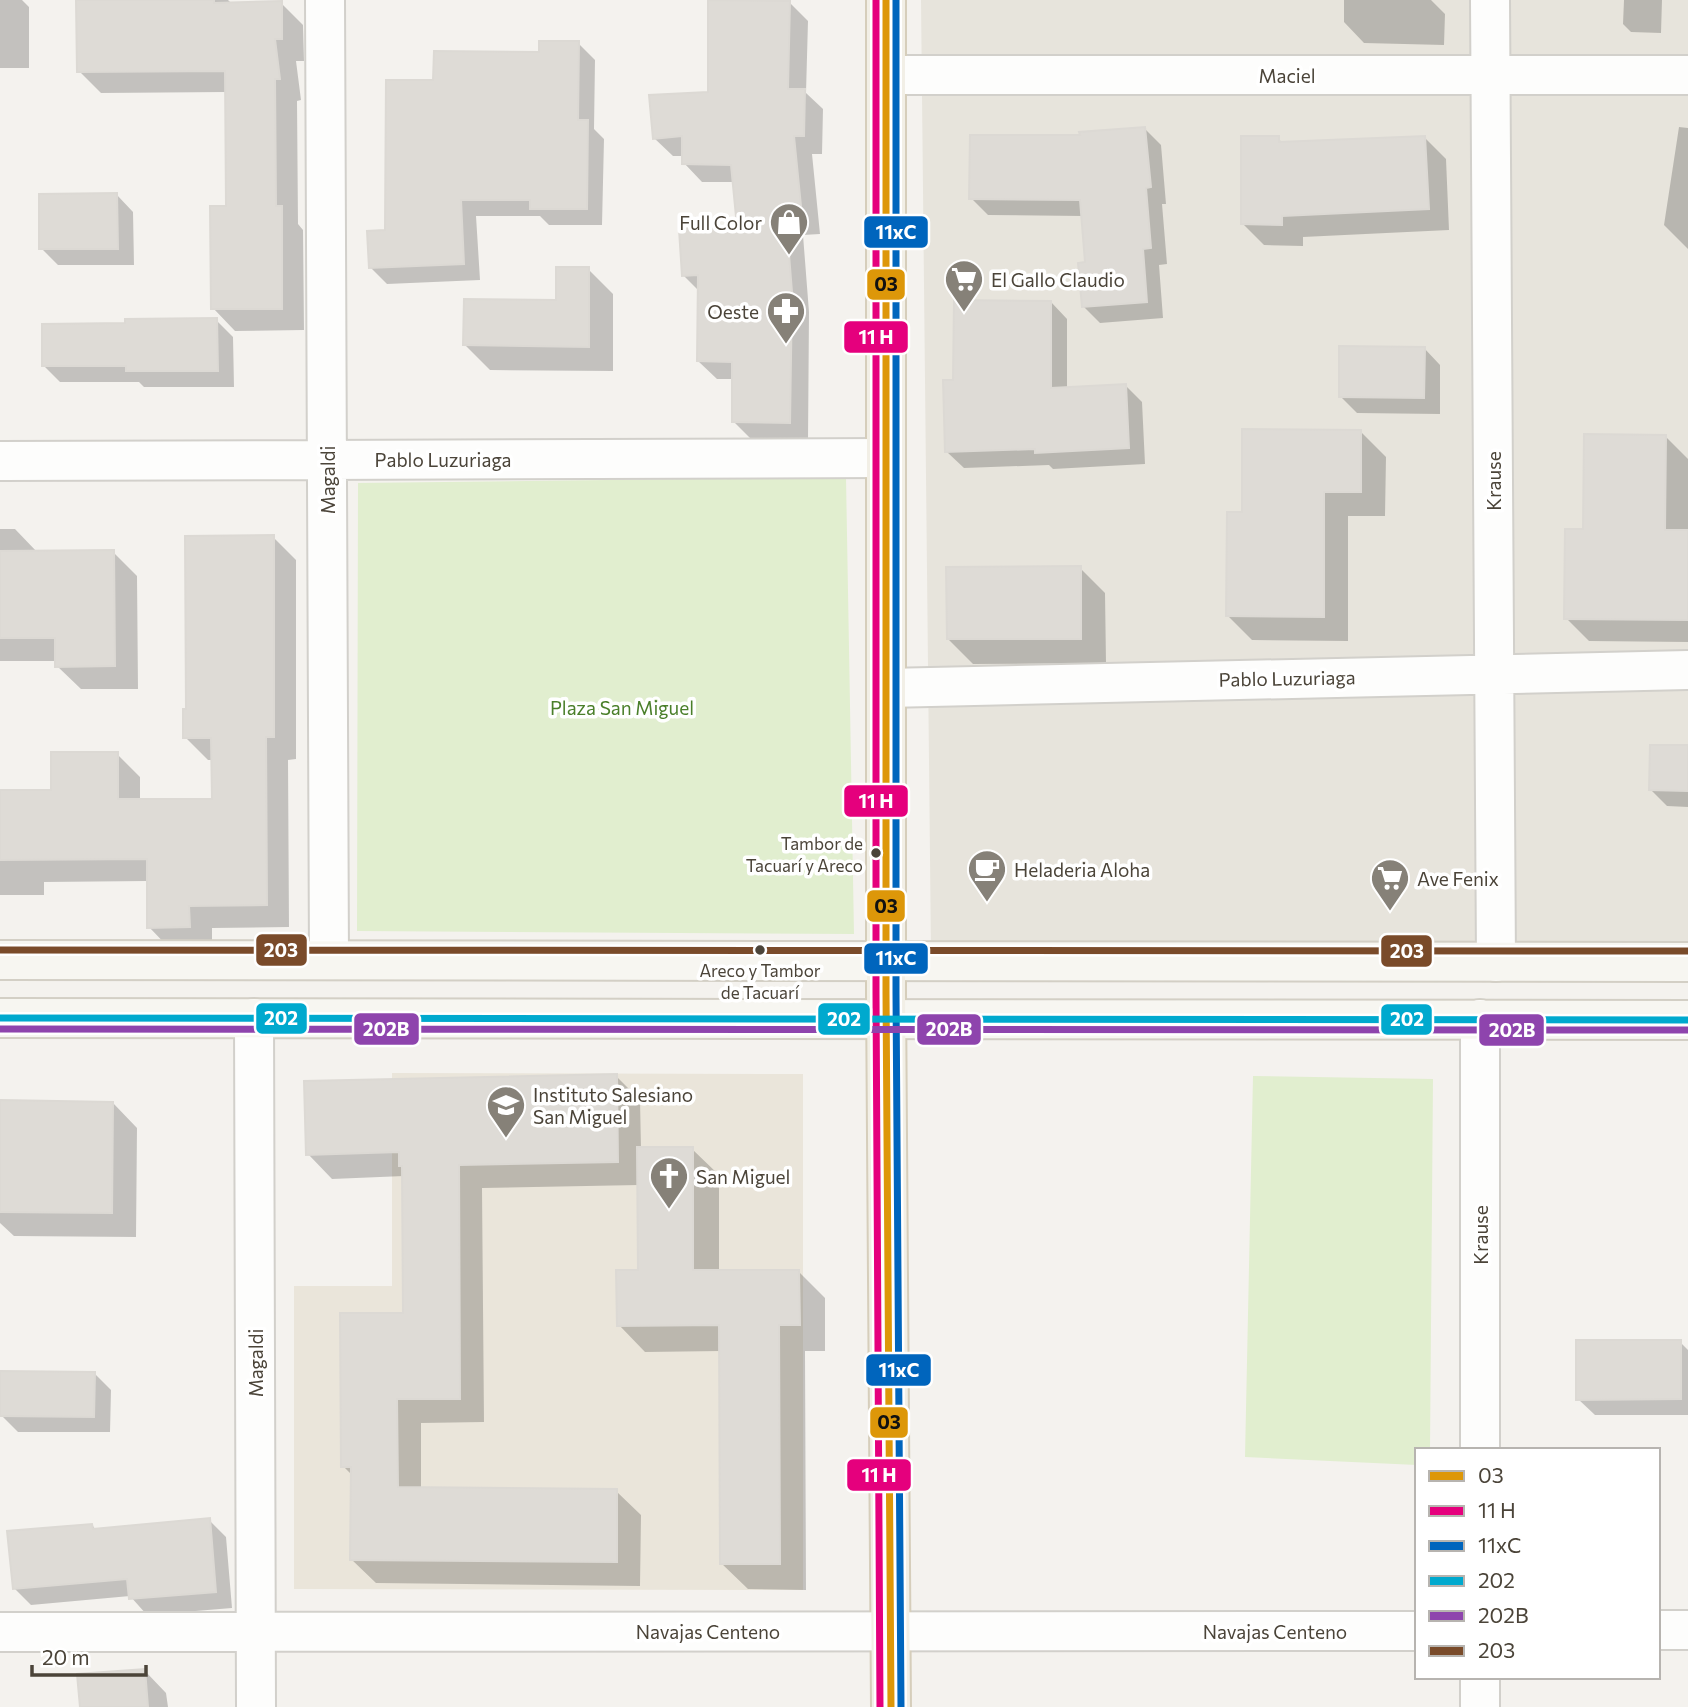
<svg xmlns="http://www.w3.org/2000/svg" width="1688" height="1707" font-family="Commissioner,sans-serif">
	<rect width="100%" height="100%" fill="#f4f2ee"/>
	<path fill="#e7e4dc" d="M921 0H1688V954L931 952Z"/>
	<path fill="#eae5da" d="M392 1073 803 1074V1590L294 1589V1286H392Z"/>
	<path fill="#e1eecf" d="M846 477 854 934 357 931 358 483Z
		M1253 1076 1433 1079 1430 1450H1417V1465L1245 1457Z"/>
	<path fill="#0003" d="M0 0H22L29 7V68H0Z
		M78 0H228L232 4 281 3 303 25 304 61H296L301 100 297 101 298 224 303 230 304 330 235 331 213 308 227 208V92L101 93 79 71Z
		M1344 0H1431L1445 14 1444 45 1364 43 1344 22Z
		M1624 0H1662L1661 33 1631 32 1623 24Z
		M789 2 808 21 806 93 823 109 822 154H812L820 234 803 235 809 312 808 441 752 440 733 421V379H717L698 361 699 291 683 275 739 229 735 182H702L684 163V156H673L654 138 710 94Z
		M578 43 595 60 594 129 604 139 602 225H549L540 216H476L480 280 387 284 370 267 386 231 435 82Z
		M1679 127 1688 128V249L1664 225Z
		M1144 128 1161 145 1166 204H1162L1167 264 1159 265 1163 318 1100 323 1083 306 1087 264 1083 216 988 215 971 198 1081 137Z
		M1424 137 1446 159 1449 230 1303 237V246L1264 245 1243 224 1278 138 1283 144Z
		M117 195 133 212 134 265H58L41 248Z
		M588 269 613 294V371L490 370 465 345 557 302Z
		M1051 302 1067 319V389L1126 386 1142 402 1145 464 1053 469 1049 465 964 468 947 452 955 382Z
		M216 320 233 337 234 387H144L139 382H60L44 366 127 325Z
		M1424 348 1440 365V414L1357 413 1340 396Z
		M1361 432 1386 457 1385 516H1348V641L1252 640 1227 615 1244 514Z
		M1665 436 1688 459V642L1589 641 1566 618 1584 531Z
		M0 529H15L38 553 113 552 137 576 138 689H81L57 666V661H0Z
		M273 537 296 560V759L288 760 289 927 212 928V949L171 950 149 927 148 881 44 882V895H0V792L53 791 117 754 140 777V800H214L213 760H208L185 737 188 710Z
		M1080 568 1105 593 1106 663 973 664 948 639Z
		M1688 747V807L1667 806 1651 790Z
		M616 1076 640 1100 641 1149H692L719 1175V1272L798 1271 825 1298V1351H805L806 1590 748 1589 721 1563V1351L645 1352 619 1325 639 1272V1185L482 1188 484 1422 421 1423V1489L616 1491 641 1515 640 1586 376 1583 351 1559 352 1475 343 1466 405 1314 404 1176 332 1179 308 1154Z
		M0 1102 113 1103 137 1128 136 1237 14 1236 0 1223Z
		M1680 1342 1688 1350V1415H1595L1578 1399Z
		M94 1373 111 1390 110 1432H18L1 1415Z
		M209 1520 226 1537 232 1608 147 1615 130 1596 31 1605 14 1588 92 1525 96 1530Z
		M145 1671 166 1693 168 1707H82Z"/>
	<path fill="#dedbd6" stroke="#dcd9d4" stroke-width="2" d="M76 0H214V3L282 1V39H275L280 79H275L276 206H282V309H211L210 206H226L225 71 77 72Z
		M708 0 790 1 788 89H805L804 136H794L802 216 786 217 792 292 790 423 732 422V362L697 361 698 275 682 276 679 229 737 227 731 165 682 164V136L653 139 649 95 708 92Z
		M539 41H579L578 120H588L587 209H530V200H461L464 264 369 268 367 231 385 230 386 80H433L434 51 539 52Z
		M1145 127 1151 187 1146 188 1151 248 1143 249 1147 302 1082 307 1078 263 1085 262 1080 200 969 199 970 135H1080L1079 132Z
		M1241 136H1279V142L1425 136 1429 209 1282 216V225L1241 224Z
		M117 193 118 249H39V194Z
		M556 267H589V347L463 345 464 299 556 300Z
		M954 300 1051 301V388L1126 384 1129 448 1035 453V449L945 452 943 380H953Z
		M217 318 218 371H126V366H42V324L125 323V319Z
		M1339 346 1425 347 1424 398 1339 397Z
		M1242 429 1361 430V492H1324V617L1226 616 1227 512H1242Z
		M1584 434 1666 435 1665 530H1688V620L1564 619 1565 529H1583Z
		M274 535V737H266L267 905 189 906 190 927 147 928V859L0 860V790H51V752H118V799H212L211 738H183V709H186L185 536Z
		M114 550 115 666 55 667V638H0V551Z
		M1081 566V639H947L946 567Z
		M1650 745H1688V791L1649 790Z
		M617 1074 618 1162 459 1165 460 1399H397L398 1487 617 1489V1562L350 1560 351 1467H341L340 1313H403L402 1166H399V1152L306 1155 304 1081Z
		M0 1100 113 1102 112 1213 0 1212Z
		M637 1147H693V1270H799L800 1325H779L780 1564H720L719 1325 617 1326 616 1270H638Z
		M1576 1340H1681V1399L1576 1400Z
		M0 1371 95 1372 94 1417 0 1416Z
		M210 1518 216 1592 129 1599 127 1579 13 1589 7 1531 92 1524 93 1529Z
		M145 1669 148 1707H80L77 1674Z"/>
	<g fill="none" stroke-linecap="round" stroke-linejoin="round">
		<g stroke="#d2d0cb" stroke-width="42">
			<path id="street" d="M325 0 329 960
				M1490 0 1496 962
				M886 75H1688
				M0 461 886 458
				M887 688 1688 670
				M254 1018 256 1707
				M1480 1450V1019
				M1658 1630H1688
				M0 1632 1417 1631
				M1480 1707V1677"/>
		</g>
		<g stroke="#d3cfc5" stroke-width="42">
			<path id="secondary" d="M0 960 1688 962
				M0 1018 1688 1020"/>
		</g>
		<g stroke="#d6cebb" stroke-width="42">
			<path id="primary" d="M886 0V993L891 1707"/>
		</g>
		<use href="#street" stroke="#fdfdfc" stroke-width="38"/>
		<use href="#secondary" stroke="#f7f6f1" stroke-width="38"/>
		<use href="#primary" stroke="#f2efe6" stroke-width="38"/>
		<g stroke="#fff" stroke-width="12">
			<path id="bus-1" d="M886 0V993L891 1707"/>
		</g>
		<g stroke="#fff" stroke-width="12">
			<path id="bus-2" d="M876 0V993L880 1707"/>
		</g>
		<g stroke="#fff" stroke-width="12">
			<path id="bus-3" d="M896 0V993L901 1707"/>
		</g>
		<g stroke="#fff" stroke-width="12">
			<path id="bus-4" d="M0 1018 1688 1020"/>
		</g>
		<g stroke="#fff" stroke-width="12">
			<path id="bus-5" d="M0 1029 1688 1030"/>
		</g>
		<g stroke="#fff" stroke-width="12">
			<path id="bus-6" d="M0 950 1688 951"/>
		</g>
		<use href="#bus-1" stroke="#dd9709" stroke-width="7"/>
		<use href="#bus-2" stroke="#e5007d" stroke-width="7"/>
		<use href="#bus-3" stroke="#0065bd" stroke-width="7"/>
		<use href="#bus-4" stroke="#00a9ce" stroke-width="7"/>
		<use href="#bus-5" stroke="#8e44ad" stroke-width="7"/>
		<use href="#bus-6" stroke="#7a4b2a" stroke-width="7"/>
	</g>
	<defs>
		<g id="shop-pin" transform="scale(2.0125)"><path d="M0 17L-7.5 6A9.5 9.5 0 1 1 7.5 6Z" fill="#868178" stroke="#fff"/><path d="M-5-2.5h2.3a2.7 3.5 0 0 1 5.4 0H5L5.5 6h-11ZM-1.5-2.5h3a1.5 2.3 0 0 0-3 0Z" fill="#fff"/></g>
		<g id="supermarket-pin" transform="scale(2.0125)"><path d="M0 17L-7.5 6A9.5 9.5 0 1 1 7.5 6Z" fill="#868178" stroke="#fff"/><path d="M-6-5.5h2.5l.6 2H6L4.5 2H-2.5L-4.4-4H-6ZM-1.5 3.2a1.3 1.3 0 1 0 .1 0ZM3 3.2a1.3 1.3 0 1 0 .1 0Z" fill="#fff"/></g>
		<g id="pharmacy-pin" transform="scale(2.0125)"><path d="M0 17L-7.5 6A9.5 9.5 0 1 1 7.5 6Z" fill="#868178" stroke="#fff"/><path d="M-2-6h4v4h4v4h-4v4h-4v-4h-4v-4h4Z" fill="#fff"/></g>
		<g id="cafe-pin" transform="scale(2.0125)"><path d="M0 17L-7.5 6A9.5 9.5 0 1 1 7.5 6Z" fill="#868178" stroke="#fff"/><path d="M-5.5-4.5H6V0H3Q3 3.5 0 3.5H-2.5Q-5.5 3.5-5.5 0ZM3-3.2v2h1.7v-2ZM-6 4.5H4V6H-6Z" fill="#fff"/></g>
		<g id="school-pin" transform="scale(2.0125)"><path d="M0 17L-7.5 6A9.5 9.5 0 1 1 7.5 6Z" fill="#868178" stroke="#fff"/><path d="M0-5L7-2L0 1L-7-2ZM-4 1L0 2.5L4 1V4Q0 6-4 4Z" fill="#fff"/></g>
		<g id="church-pin" transform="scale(2.0125)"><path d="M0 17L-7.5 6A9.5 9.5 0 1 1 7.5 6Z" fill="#868178" stroke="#fff"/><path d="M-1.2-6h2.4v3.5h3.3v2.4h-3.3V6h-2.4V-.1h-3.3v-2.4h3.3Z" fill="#fff"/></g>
	</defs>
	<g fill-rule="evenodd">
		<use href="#shop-pin" x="789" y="222"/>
		<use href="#supermarket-pin" x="964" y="279"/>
		<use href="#pharmacy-pin" x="786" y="311"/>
		<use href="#cafe-pin" x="987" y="869"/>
		<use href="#supermarket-pin" x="1390" y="878"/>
		<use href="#school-pin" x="506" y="1105"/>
		<use href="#church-pin" x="669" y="1176"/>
	</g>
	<g fill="#4b4439" stroke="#fff" stroke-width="2.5">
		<circle cx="876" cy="853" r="6"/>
		<circle cx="760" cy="950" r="6"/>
	</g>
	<g text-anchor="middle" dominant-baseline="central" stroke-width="7" stroke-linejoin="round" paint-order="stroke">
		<g font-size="17" fill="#4b4439" stroke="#fff" text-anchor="end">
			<text x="863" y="843">Tambor de<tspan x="863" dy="22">Tacuarí y Areco</tspan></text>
			<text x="760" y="970" text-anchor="middle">Areco y Tambor<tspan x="760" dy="22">de Tacuarí</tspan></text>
		</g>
		<g font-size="19" fill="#4b4439" stroke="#fff">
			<text x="1287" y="75">Maciel</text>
			<text x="443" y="459">Pablo Luzuriaga</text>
			<text transform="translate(327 480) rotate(-90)">Magaldi</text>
			<text transform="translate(1493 481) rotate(-90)">Krause</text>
			<text transform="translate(1287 678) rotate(-1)">Pablo Luzuriaga</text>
			<text transform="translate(1480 1235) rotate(-90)">Krause</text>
			<text transform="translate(255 1363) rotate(-90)">Magaldi</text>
			<text x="708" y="1631">Navajas Centeno</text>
			<text x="1275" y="1631">Navajas Centeno</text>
		</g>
		<g font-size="19" fill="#4b4439" stroke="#fff" text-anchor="start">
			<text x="762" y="222" text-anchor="end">Full Color</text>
			<text x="991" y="279">El Gallo Claudio</text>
			<text x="759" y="311" text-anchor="end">Oeste</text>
			<text x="1014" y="869">Heladeria Aloha</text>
			<text x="1417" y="878">Ave Fenix</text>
			<text x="533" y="1094">Instituto Salesiano<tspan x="533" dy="22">San Miguel</tspan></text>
			<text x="696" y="1176">San Miguel</text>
		</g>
		<g font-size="19" fill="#4a7f2a" stroke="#fff">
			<text x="622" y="707">Plaza San Miguel</text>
		</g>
	</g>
	<g stroke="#fff" stroke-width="2.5">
		<rect x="863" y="215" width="66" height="34" rx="7" fill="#0065bd"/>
		<rect x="866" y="268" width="40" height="33" rx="7" fill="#dd9709"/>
		<rect x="843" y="320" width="66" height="34" rx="7" fill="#e5007d"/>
		<rect x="843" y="784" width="66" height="34" rx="7" fill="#e5007d"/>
		<rect x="866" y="889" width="40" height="34" rx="7" fill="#dd9709"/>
		<rect x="255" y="933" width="53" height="34" rx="7" fill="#7a4b2a"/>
		<rect x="1380" y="934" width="53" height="34" rx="7" fill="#7a4b2a"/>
		<rect x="863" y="942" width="66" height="33" rx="7" fill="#0065bd"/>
		<rect x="255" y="1002" width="53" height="33" rx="7" fill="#00a9ce"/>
		<rect x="817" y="1002" width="54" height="34" rx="7" fill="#00a9ce"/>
		<rect x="1380" y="1003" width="53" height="33" rx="7" fill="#00a9ce"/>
		<rect x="353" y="1012" width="67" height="34" rx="7" fill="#8e44ad"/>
		<rect x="916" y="1013" width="66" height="33" rx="7" fill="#8e44ad"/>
		<rect x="1478" y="1013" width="67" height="34" rx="7" fill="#8e44ad"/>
		<rect x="865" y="1353" width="67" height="34" rx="7" fill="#0065bd"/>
		<rect x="869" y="1406" width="40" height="33" rx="7" fill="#dd9709"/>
		<rect x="846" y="1458" width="66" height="34" rx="7" fill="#e5007d"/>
	</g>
	<g font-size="19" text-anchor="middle" font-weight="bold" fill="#fff">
		<text x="896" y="239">11xC</text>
		<text x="876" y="344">11 H</text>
		<text x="876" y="808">11 H</text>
		<text x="281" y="957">203</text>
		<text x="1407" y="958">203</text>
		<text x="896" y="965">11xC</text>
		<text x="281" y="1025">202</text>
		<text x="844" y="1026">202</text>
		<text x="1407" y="1026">202</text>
		<text x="386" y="1036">202B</text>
		<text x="949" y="1036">202B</text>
		<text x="1512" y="1037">202B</text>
		<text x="899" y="1377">11xC</text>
		<text x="879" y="1482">11 H</text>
	</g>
	<g font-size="19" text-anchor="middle" font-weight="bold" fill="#111">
		<text x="886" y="291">03</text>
		<text x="886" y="913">03</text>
		<text x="889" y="1429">03</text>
	</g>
	<rect x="1415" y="1448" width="245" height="231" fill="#ffffff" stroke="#b7b4b0" stroke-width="2"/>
	<rect x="1429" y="1471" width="35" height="10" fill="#dd9709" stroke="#b7b4b0" stroke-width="2"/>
	<text x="1478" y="1483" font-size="21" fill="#4b4439">03</text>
	<rect x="1429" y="1506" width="35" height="10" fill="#e5007d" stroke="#b7b4b0" stroke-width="2"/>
	<text x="1478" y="1518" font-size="21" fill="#4b4439">11 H</text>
	<rect x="1429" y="1541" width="35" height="10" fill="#0065bd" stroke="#b7b4b0" stroke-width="2"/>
	<text x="1478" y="1553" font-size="21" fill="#4b4439">11xC</text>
	<rect x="1429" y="1576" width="35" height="10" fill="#00a9ce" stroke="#b7b4b0" stroke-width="2"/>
	<text x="1478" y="1588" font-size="21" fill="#4b4439">202</text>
	<rect x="1429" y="1611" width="35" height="10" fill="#8e44ad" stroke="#b7b4b0" stroke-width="2"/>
	<text x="1478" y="1623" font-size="21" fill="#4b4439">202B</text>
	<rect x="1429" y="1646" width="35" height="10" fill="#7a4b2a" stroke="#b7b4b0" stroke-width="2"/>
	<text x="1478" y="1658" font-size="21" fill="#4b4439">203</text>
	<path d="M32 1665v10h114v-10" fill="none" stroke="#4b4439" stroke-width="3.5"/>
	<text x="42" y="1665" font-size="21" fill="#4b4439" stroke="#ffffff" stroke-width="5" paint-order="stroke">20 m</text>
</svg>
